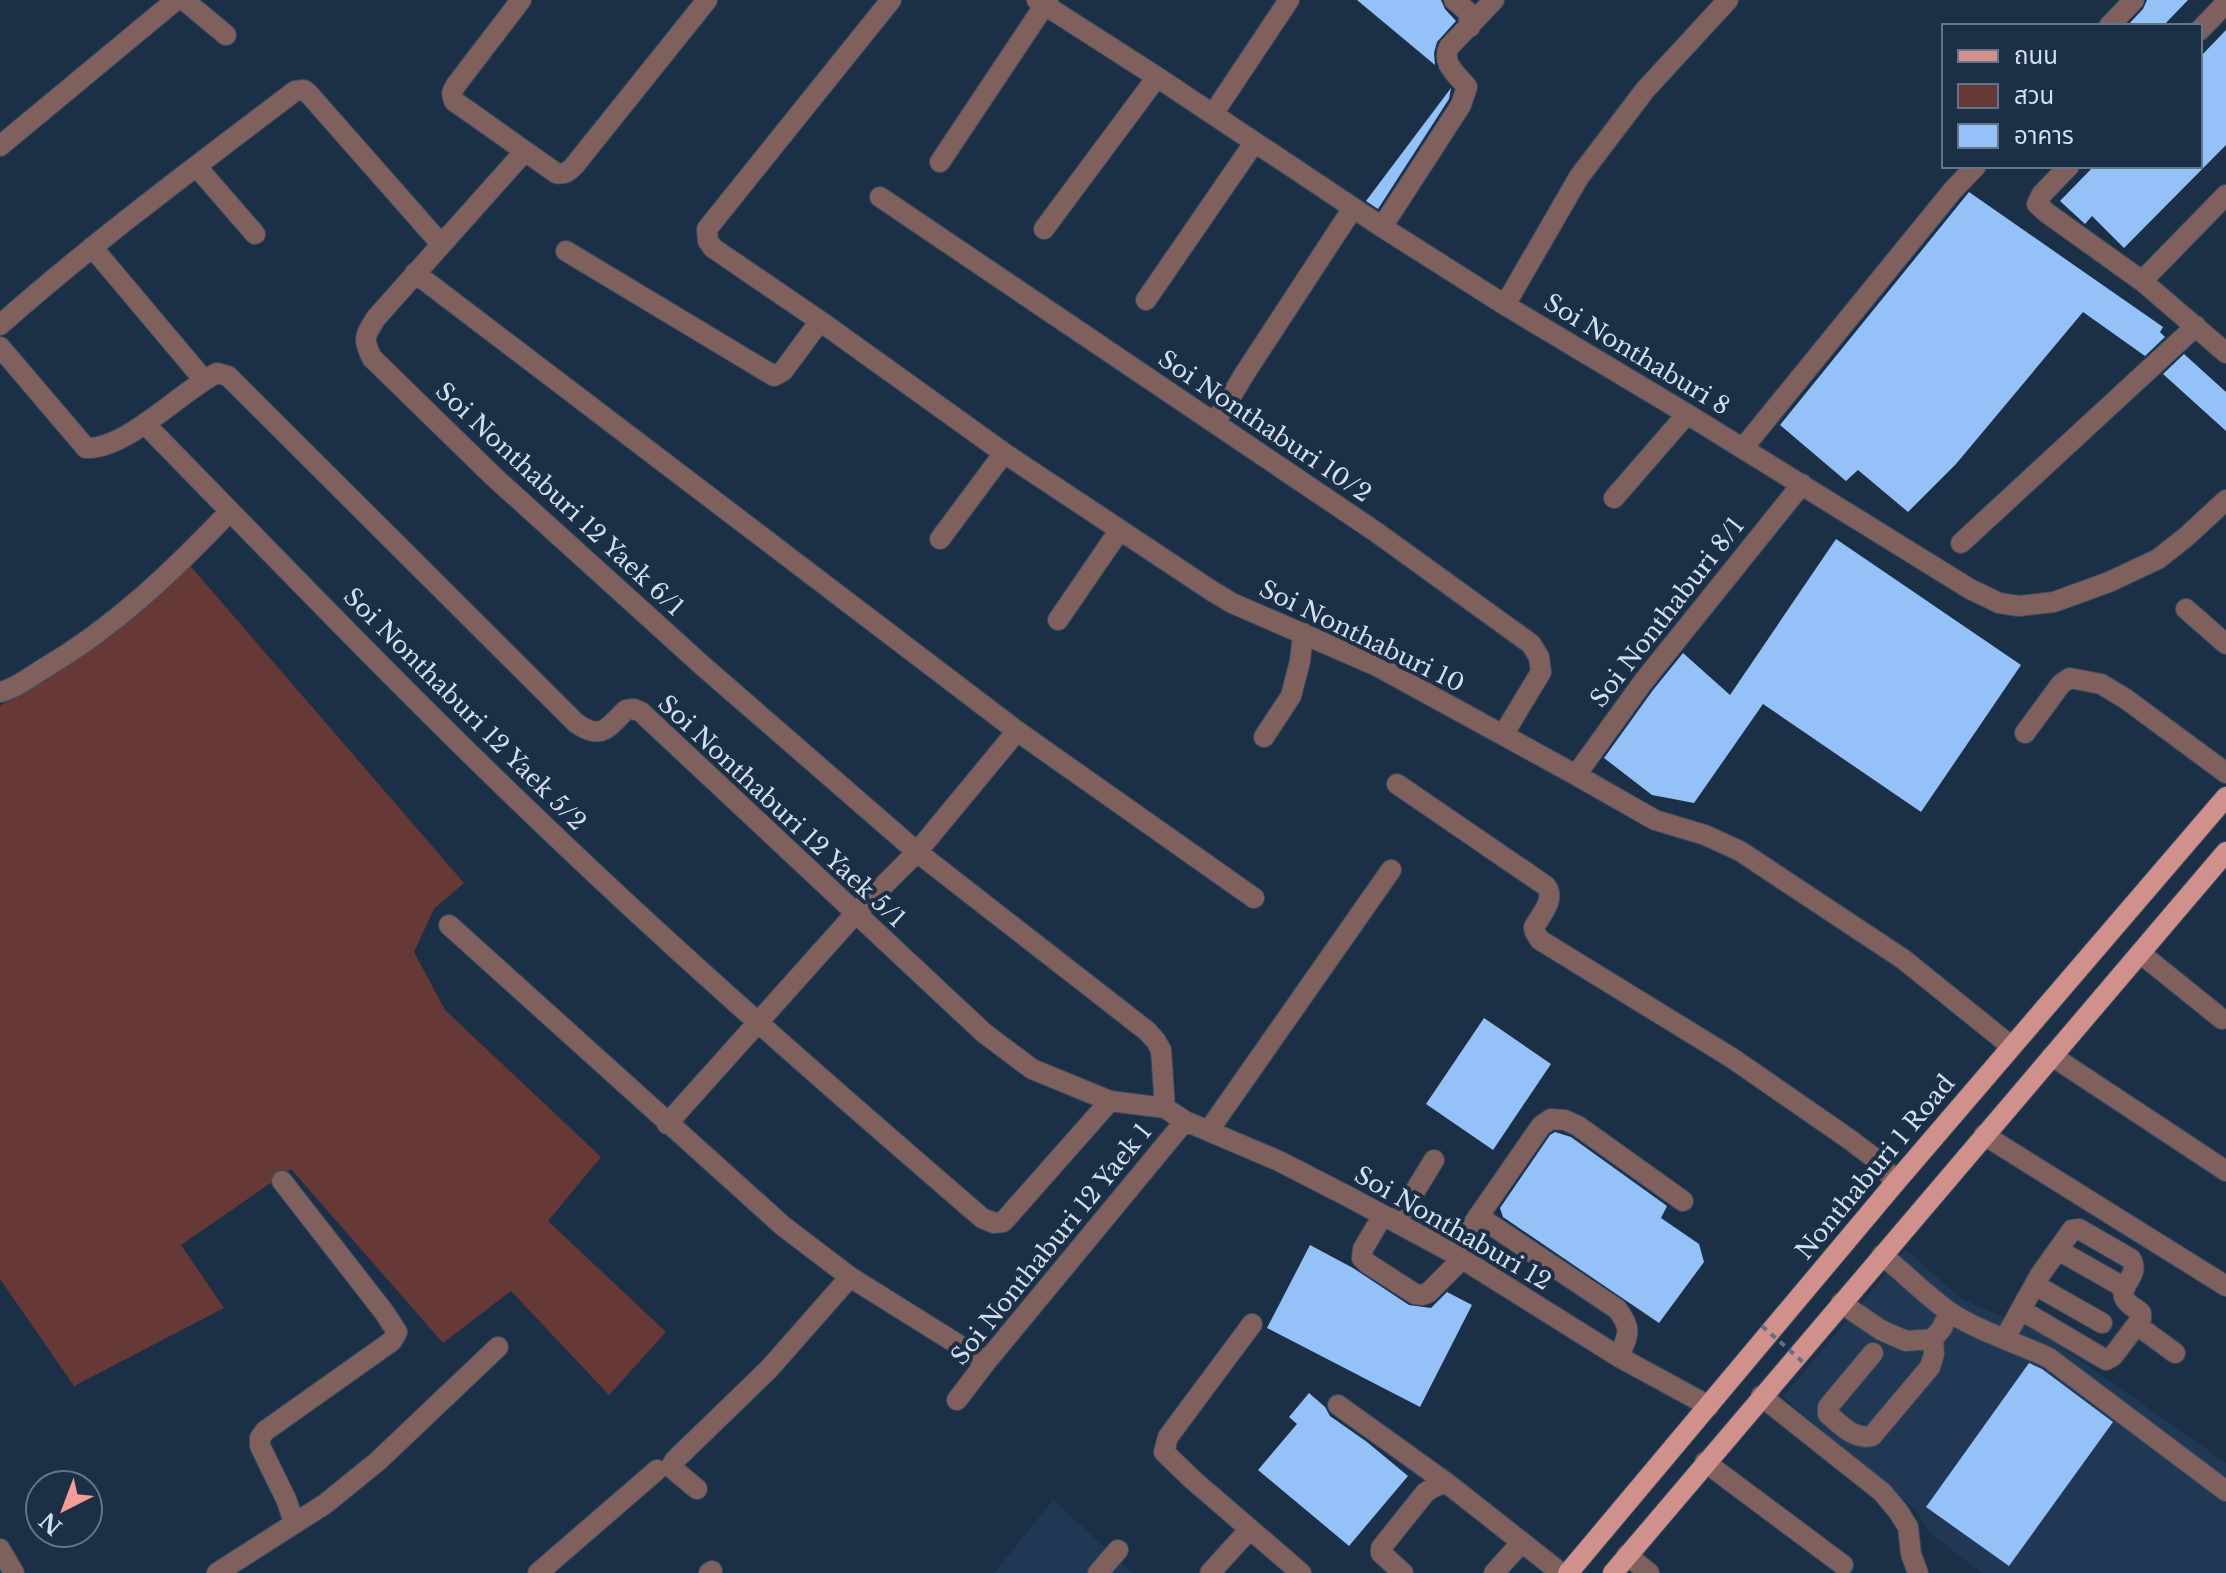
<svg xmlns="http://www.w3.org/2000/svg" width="2226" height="1573" font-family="'Libre Baskerville','Noto Sans Thai',serif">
	<rect width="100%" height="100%" fill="#1b2f47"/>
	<path fill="#213855" d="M1906 1250 1962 1299 2043 1334 2226 1463V1573H1982L1931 1534 1916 1510 1783 1397Z
		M1053 1500 1133 1573H994Z"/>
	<path fill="#663936" d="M187 562 464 883 434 909 414 952 445 1010 601 1157 548 1221 666 1332 609 1395 511 1291 443 1343 291 1169 181 1245 224 1308 74 1386 0 1279V706Z"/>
	<path fill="#94c1f8" d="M1357 0H1441L1445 9 1456 21 1437 42 1434 53 1435 65Z
		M2147 0H2188L2163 26H2127L2143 9Z
		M2226 30V145L2124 248 2092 216 2085 224 2060 201 2094 166H2200V57Z
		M1451 88 1449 99 1378 209 1366 201Z
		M1969 192 2163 327 2160 332 2165 337 2145 356 2083 312 1956 464 1908 512 1858 470 1846 481 1780 425Z
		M2184 354 2226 392V431L2163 374Z
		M1836 539 2021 665 1921 812 1763 704 1694 803 1652 795 1604 758 1653 690 1683 653 1730 695Z
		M1484 1018 1551 1064 1493 1150 1426 1104Z
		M1555 1132 1571 1137 1667 1206 1661 1218 1699 1244 1704 1262 1659 1323 1503 1217 1500 1208 1550 1135Z
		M1310 1245 1353 1268 1409 1305 1431 1308 1447 1292 1472 1305 1420 1407 1267 1328Z
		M2029 1363 2042 1369 2113 1422 2009 1566 1926 1507Z
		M1309 1393 1325 1407 1330 1416 1367 1442 1408 1476 1349 1546 1258 1470 1297 1424 1289 1417Z"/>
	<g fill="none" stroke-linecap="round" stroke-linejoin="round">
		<g stroke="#384b62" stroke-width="22">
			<path id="minor" d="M184 0 226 35
				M521 0 456 85C452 91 451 94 454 101L556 173C564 175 568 172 574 166L707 0
				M891 0 707 229 708 241 713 248 820 321 1004 453 1212 591 1232 603 1377 666 1576 775 1655 820 1705 835 1740 851 1903 959 2011 1046
				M1037 0 1157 77 1382 227 1505 305 1687 414 1970 589 1999 603 2019 606 2054 602 2109 582 2158 559 2186 537 2226 500
				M1454 0 1468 12 1470 27
				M2109 26 2134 0
				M2200 30 2226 3
				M1213 114 1289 0
				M0 146 176 0
				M525 151 376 318C365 336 362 338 372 358L493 476 704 667 917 852 1147 1031 1156 1041 1161 1050 1165 1108
				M940 162 1048 0
				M196 166 255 234
				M2069 166 2042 194 2037 204 2047 213 2142 281 2226 353
				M880 197 1376 532 1531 644 1539 657 1541 672 1503 735
				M1382 227 1461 105 1467 87C1457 74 1441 64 1449 47L1494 0
				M1044 229 1157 77
				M92 247 204 380
				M566 251 774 376 783 371 820 321
				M415 273 1017 731 1254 898
				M2142 281 2226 195
				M1146 300 1254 143
				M1505 305 1579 177 1645 90 1728 0
				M0 325C94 242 195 167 295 91L304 90 308 93 441 244
				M0 347 86 448C126 450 181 391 217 373L228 376 576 723C602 741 607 728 626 710L634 709 641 712 984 1033 1032 1069 1110 1101 1165 1108 1185 1121 1279 1161 1351 1198 1453 1253 1619 1357 1709 1406
				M1215 423 1245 373 1353 208
				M145 424C279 561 411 699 550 831 690 965 836 1092 982 1218L994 1223 1003 1222 1110 1101
				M1743 448 1953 190 1976 166
				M1614 498 1687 414
				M940 539 1004 453
				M1961 543 2196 326
				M2186 609 2226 644
				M1058 620 1119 531
				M0 692C15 689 30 677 43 669 115 627 173 571 230 511
				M2025 733 2061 684 2070 678 2101 684 2126 699 2226 773
				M1264 737 1291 696 1300 661 1303 633
				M1576 775 1643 682 1802 484
				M1397 784 1546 886C1556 899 1541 915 1534 927L1535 932 1540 940 1732 1058 1849 1139 1881 1163 1895 1183
				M449 925 783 1226 850 1277 986 1362
				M2140 953 2222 1019
				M2052 1056 2226 1171
				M667 1124 855 914 917 852 1017 731
				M1209 1130 1391 870
				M1984 1135 2226 1286
				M282 1181 384 1312 397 1332 392 1341 265 1431 260 1438V1446L286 1499 294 1522
				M1383 1215 1363 1249 1362 1258 1367 1263 1415 1294 1422 1295 1428 1293 1462 1259
				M1478 1216 1617 1309C1633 1330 1628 1334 1619 1357
				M1396 1222 1434 1160
				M2058 1250 2125 1288
				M1453 1253 1541 1126 1551 1119 1565 1120 1578 1126 1683 1201
				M1882 1255C1904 1273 1925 1294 1948 1311 1979 1332 2016 1342 2049 1358L2226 1491
				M2035 1285 2102 1323
				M1841 1303 1881 1330 1906 1341 1933 1339 1942 1328 1949 1312
				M1252 1324 1168 1437 1164 1452 1193 1480 1301 1573
				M2137 1325 2175 1353
				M2005 1338 2040 1275 2072 1230 2079 1229 2131 1259C2141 1277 2117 1285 2125 1299 2127 1304 2137 1309 2141 1313V1319L2113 1356 2106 1360 2021 1310
				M1873 1353 1828 1407V1414C1841 1425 1854 1440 1872 1436L1930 1367 1934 1354 1933 1339
				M1761 1396 1882 1492 1898 1511 1908 1527 1911 1554 1918 1573
				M957 1400 986 1362 1185 1121
				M1338 1405 1448 1484 1561 1573
				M1705 1462 1843 1565
				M697 1489 673 1469 672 1465 675 1460 769 1369 850 1277
				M0 1549 14 1573
				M1627 1555 1649 1573
				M217 1573 325 1504 378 1461 498 1347
				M538 1573 657 1470
				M709 1573 712 1571
				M1098 1573 1118 1550
				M1210 1573 1250 1529
				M1403 1573 1381 1553V1548L1425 1493C1433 1487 1438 1484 1448 1484
				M1494 1573 1522 1542"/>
		</g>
		<g stroke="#384b62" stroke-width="22">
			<path id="major" d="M1568 1573 1895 1183 2226 797
				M1613 1573 2226 852"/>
		</g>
		<use href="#minor" stroke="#7f605d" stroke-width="20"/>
		<use href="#major" stroke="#d0908b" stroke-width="20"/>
		<path stroke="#607186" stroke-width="4" stroke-dasharray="6 6" stroke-linecap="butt" d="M1762 1326 1803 1362"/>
	</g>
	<g text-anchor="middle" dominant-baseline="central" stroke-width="8" stroke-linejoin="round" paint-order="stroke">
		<g font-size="24" fill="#d2dfee" stroke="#1b2f47">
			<text transform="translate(1637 354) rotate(31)">Soi Nonthaburi 8</text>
			<text transform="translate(1265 426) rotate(34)">Soi Nonthaburi 10/2</text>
			<text transform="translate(560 499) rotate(43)">Soi Nonthaburi 12 Yaek 6/1</text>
			<text transform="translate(1667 612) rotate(-52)">Soi Nonthaburi 8/1</text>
			<text transform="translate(1362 636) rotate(26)">Soi Nonthaburi 10</text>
			<text transform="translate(465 709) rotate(45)">Soi Nonthaburi 12 Yaek 5/2</text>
			<text transform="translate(782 811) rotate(43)">Soi Nonthaburi 12 Yaek 5/1</text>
			<text transform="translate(1875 1167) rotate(-50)">Nonthaburi 1 Road</text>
			<text transform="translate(1453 1228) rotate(30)">Soi Nonthaburi 12</text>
			<text transform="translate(1051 1244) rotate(-51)">Soi Nonthaburi 12 Yaek 1</text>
		</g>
	</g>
	<rect x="1942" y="24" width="260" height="144" fill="#1b2f47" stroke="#64758a" stroke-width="2"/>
	<rect x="1958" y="50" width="40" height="12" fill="#d0908b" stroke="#64758a" stroke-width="2"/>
	<text x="2014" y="64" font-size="24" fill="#d2dfee">ถนน</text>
	<rect x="1958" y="84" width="40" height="24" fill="#663936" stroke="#64758a" stroke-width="2"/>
	<text x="2014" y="104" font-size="24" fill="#d2dfee">สวน</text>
	<rect x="1958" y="124" width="40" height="24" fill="#94c1f8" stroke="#64758a" stroke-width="2"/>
	<text x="2014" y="144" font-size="24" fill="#d2dfee">อาคาร</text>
	<g transform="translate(64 1509) rotate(222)"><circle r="38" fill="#1b2f47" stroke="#64758a" stroke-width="2"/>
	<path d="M0-6L14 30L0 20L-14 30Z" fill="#f59c96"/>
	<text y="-12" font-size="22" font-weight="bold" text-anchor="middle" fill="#d2dfee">N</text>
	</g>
</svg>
